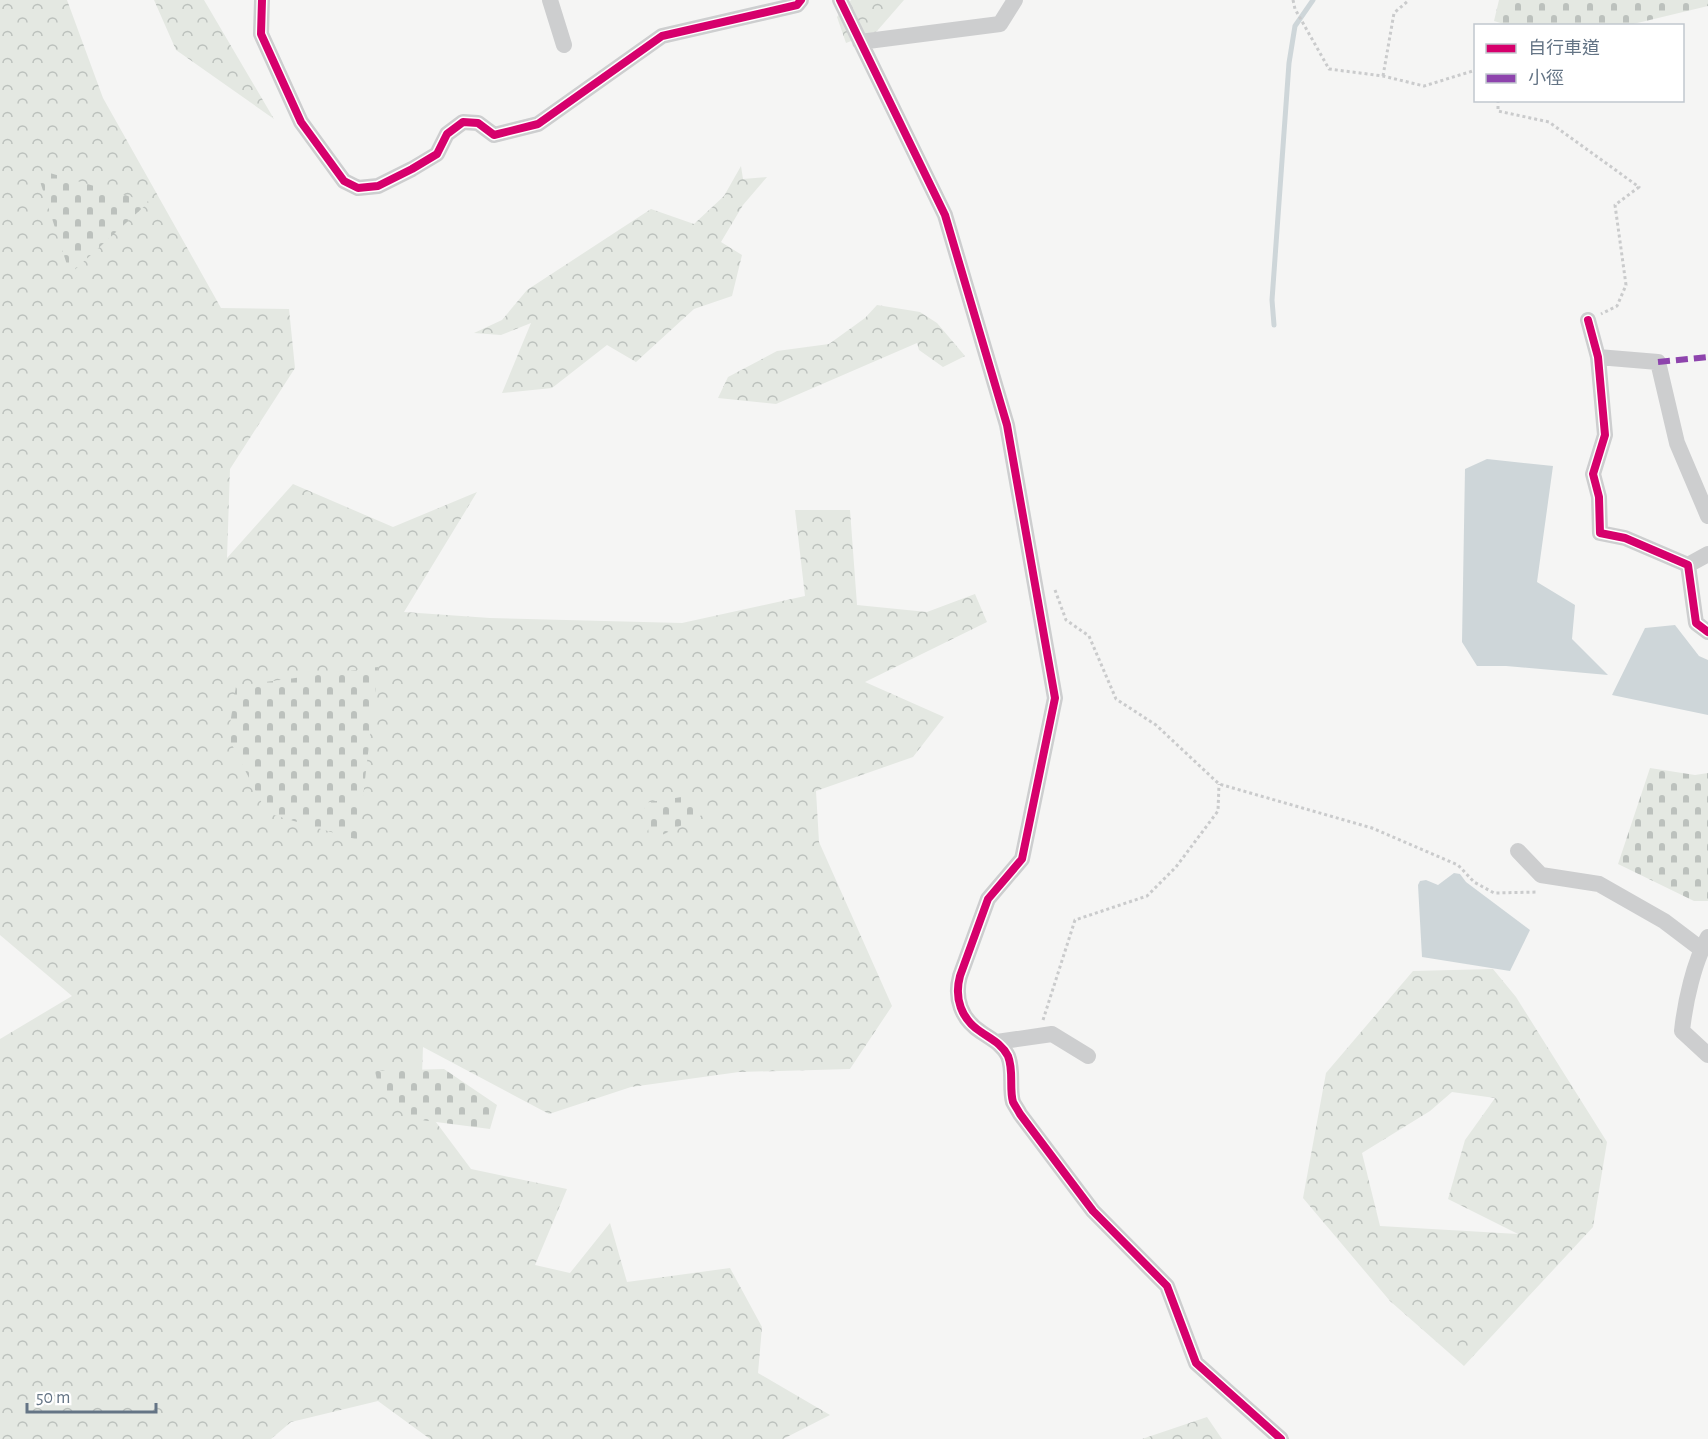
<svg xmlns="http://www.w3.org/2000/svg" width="1708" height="1439" font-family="'Alegreya Sans','Noto Sans TC',sans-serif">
	<defs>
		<pattern id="forest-crowns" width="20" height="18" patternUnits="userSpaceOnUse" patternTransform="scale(1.5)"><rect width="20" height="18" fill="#e4e8e2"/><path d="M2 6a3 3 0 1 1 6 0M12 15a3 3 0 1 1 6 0" fill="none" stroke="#bcc1bd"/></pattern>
		<pattern id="cemetery-stones" width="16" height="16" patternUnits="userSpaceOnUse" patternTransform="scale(1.5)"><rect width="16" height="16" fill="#e4e8e2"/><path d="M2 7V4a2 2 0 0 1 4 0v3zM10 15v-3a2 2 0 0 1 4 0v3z" fill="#bcc1bd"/></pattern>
	</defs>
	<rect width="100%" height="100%" fill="#f5f5f4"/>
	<path fill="url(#forest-crowns)" fill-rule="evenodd" d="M0 0H67L103 98 221 308 289 309 295 368 230 469 227 558 293 484 393 527 477 492 404 612 490 618 682 623 805 596 795 510H850L857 605 927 612 975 594 987 622 865 682 944 717 913 757 816 791 819 842 892 1006 850 1069 739 1072 631 1087 549 1114 423 1047 421 1102 471 1169 567 1189 535 1265 570 1273 610 1223 627 1282 730 1268 762 1327 758 1373 830 1415 783 1439H430L378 1401 291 1422 271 1439H0V1039L72 996 0 935Z
		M154 0H204L274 119 176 50Z
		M851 0H904L877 31 846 43 837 17Z
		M741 166 743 179 767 177 743 205 721 242 742 255 732 296 694 309 636 362 607 345 552 388 502 393 531 323 501 335 474 333 502 320 527 290 651 209 694 224 724 196Z
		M877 305 920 312 937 323 965 356 943 367 919 350 917 343 776 404 718 398 728 377 777 351 829 344 865 318Z
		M1493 969 1516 997 1607 1142 1593 1227 1464 1366 1390 1301 1303 1198 1326 1073 1413 971ZM1452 1092 1495 1098 1465 1140 1448 1199 1518 1234 1380 1226 1362 1153 1430 1111Z
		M1207 1417 1222 1439H1142Z"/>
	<path fill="url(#cemetery-stones)" d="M1499 0H1708V6L1629 25 1510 26 1494 21Z
		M36 169 149 202 70 274Z
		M378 667 358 840 267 813 228 737 236 686Z
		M1650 768 1695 775 1708 773V901H1694L1618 864Z
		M694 795 702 815 650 841 644 803Z
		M444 1069 497 1105 490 1129 413 1119 379 1089 375 1071Z"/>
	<path fill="#ced6d9" d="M1487 459 1553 466 1537 582 1575 605 1572 639 1608 675 1506 666H1477L1462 642 1465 469Z
		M1675 625 1699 656 1708 660V715L1612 695 1645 628Z
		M1454 873 1460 874 1466 882 1530 930 1510 971 1422 957 1418 885 1420 881 1426 880 1438 885Z"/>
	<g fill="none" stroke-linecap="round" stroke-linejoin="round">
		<path stroke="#ced6d9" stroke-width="5" d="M1274 325 1272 300 1289 63 1295 26 1313 0"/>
		<path stroke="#cacbcc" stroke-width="3" stroke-dasharray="3 3" stroke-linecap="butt" d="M1293 0 1295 9 1329 69 1383 76 1424 86 1476 70
			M1383 76 1394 13 1409 0
			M1498 100V111L1549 122 1639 187 1615 205 1626 285 1617 306 1601 314
			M1055 590 1066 620 1089 636 1116 699 1156 725 1219 784 1372 828 1458 865 1474 882 1494 893 1538 892
			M1043 1020 1075 920 1147 896 1176 867 1218 811 1219 784"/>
		<path stroke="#cdcecf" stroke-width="16" d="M262 0 261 34 301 122 344 181 358 188 378 186 412 169 437 154 447 134 463 122 478 123 494 135 538 124 662 36 797 5 801 0
			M550 0 564 45
			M840 0 945 215 1007 425 1055 698 1022 859 988 899 960 976C954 998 961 1019 981 1032 991 1039 1002 1044 1008 1056 1014 1071 1009 1088 1013 1102 1015 1106 1018 1110 1020 1114L1093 1211 1167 1286 1196 1363 1281 1439
			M860 42 1000 24 1015 0
			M1588 320 1598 357 1605 435 1593 474 1599 497 1600 533 1625 538 1688 565 1696 623 1708 632
			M1598 357 1658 362 1677 443 1708 516
			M1688 565 1708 554
			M1518 851 1541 875 1599 884 1664 921 1701 949
			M1708 937C1694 962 1685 1002 1682 1031L1708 1055
			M997 1042 1052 1034 1088 1056"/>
		<path stroke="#8e44ad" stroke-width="6" stroke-dasharray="12 6" stroke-linecap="butt" d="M1658 362 1708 357"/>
		<g stroke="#fff" stroke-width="11">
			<path id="cycleway" d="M262 0 261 34 301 122 344 181 358 188 378 186 412 169 437 154 447 134 463 122 478 123 494 135 538 124 662 36 797 5 801 0
				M840 0 945 215 1007 425 1055 698 1022 859 988 899 960 976C954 998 961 1019 981 1032 991 1039 1002 1044 1008 1056 1014 1071 1009 1088 1013 1102 1015 1106 1018 1110 1020 1114L1093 1211 1167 1286 1196 1363 1281 1439
				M1588 320 1598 357 1605 435 1593 474 1599 497 1600 533 1625 538 1688 565 1696 623 1708 632"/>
		</g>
		<use href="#cycleway" stroke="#d6006c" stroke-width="8"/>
	</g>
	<rect x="1474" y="24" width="210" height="78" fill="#ffffff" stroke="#c1c7ce" stroke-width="1.5"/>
	<rect x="1486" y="44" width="30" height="9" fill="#d6006c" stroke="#c1c7ce" stroke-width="1.5"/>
	<text x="1528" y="54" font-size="18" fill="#647485">自行車道</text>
	<rect x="1486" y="74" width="30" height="9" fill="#8e44ad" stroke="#c1c7ce" stroke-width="1.5"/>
	<text x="1528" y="84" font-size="18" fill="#647485">小徑</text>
	<path d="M27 1403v9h129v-9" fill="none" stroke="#647485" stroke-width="3"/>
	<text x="36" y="1403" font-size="18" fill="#647485" stroke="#ffffff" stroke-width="4.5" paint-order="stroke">50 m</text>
</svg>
